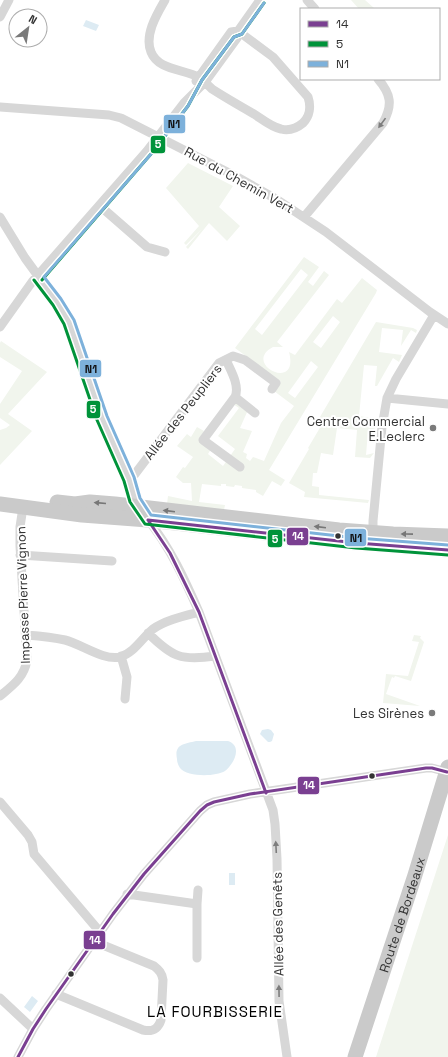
<svg xmlns="http://www.w3.org/2000/svg" width="448" height="1057" font-family="'Space Grotesk',sans-serif">
	<rect width="100%" height="100%" fill="#fff"/>
	<path fill="#f1f5ed" fill-rule="evenodd" d="M351 0H365L374 8 359 9Z
		M188 163 233 186 219 207 240 226 227 241 209 223 188 249 186 247 202 229 186 245 184 243 199 226 166 188Z
		M304 257 319 267 308 282 313 286 324 271 329 275 277 342 283 347H273C241 364 300 393 289 352L295 355 337 299 342 303 362 278 377 290 376 293 269 470 285 480 281 486 272 481 263 496 256 492V490L242 488V486L235 485 234 487 226 486V484H221V486L202 484 199 502 225 505 224 510 167 504 168 496 192 501 191 483H183L176 477 183 467 185 468 193 457 177 446 187 434 191 437 197 427 204 431 199 439 211 449 208 454 223 466 235 449 218 436 239 408 233 404 235 401 248 410 240 428 252 431 243 452 247 454 246 458 250 461 253 457 264 461 281 423 294 406 274 391 281 382 235 348ZM301 269 308 275 262 335 255 329ZM333 316 340 322 321 348 313 342ZM311 361 318 367 295 398 288 393Z
		M376 322 413 328 417 330 416 333 411 330 401 346 403 330 382 328 379 352 402 355 399 362 393 358 377 386H375L377 366 364 365 359 416 377 419 376 428 368 431 366 455 374 453 370 458 355 457 357 430 337 428 333 455 321 453 317 473H313L312 486 319 487V495L369 500 368 503 304 497 305 492 289 483 309 449 308 448 321 426 317 422Z
		M1 341 47 372 8 414 32 431 0 465V430L6 428 10 425 0 418V404L22 371 0 357V343Z
		M414 635 421 636 420 638 424 642 411 681 395 676 394 678 392 677 386 694 420 706 383 703 386 674 408 676 419 642 412 641Z
		M448 835V1057H376Z"/>
	<path fill="#ddebf3" d="M86 20 99 25 96 31 83 26Z
		M268 729 271 730 274 734 272 741 270 742H268L260 734 262 730Z
		M196 741H228C243 746 234 764 225 771 215 777 187 777 180 768 178 765 177 762 177 759 174 744 184 744 196 741Z
		M229 873H235V885H229Z
		M32 996 38 1001 30 1012 24 1007Z"/>
	<g fill="none" stroke-linecap="round" stroke-linejoin="round">
		<path stroke="#d7d7d7" stroke-width="9" d="M165 0C157 14 144 35 151 52 158 70 183 69 198 77 203 80 208 85 212 89 226 98 240 106 254 114 262 119 271 127 281 129 289 131 297 128 303 123 310 116 311 106 308 97L273 57 238 31
			M307 0 315 9
			M0 17 9 0
			M196 81 231 32 238 31
			M0 107 109 115 121 118 237 177 276 199 326 232 430 312 448 324
			M100 206 147 247 165 252
			M0 217 25 258 57 302 69 322 102 418 129 479 135 500 141 509
			M304 217 383 123C393 105 391 94 378 79
			M0 327 32 282 147 151 184 103 205 82 237 38 238 31 260 0
			M226 360C231 371 240 386 235 397L203 440 240 467
			M235 397 255 413
			M387 398 448 404
			M129 479 135 474 219 363 233 356 245 360 276 383 272 389
			M148 520C170 547 185 580 199 612L273 810 275 824 277 859 279 1001 287 1057
			M373 537V521L382 427 387 398 396 379 434 315
			M20 555 112 561
			M148 633C172 657 181 661 215 656
			M26 635C39 636 52 637 65 640 81 644 104 661 120 657 134 653 142 638 153 629 166 620 184 616 199 612
			M121 656 127 677 125 699
			M0 696C12 686 24 678 27 660L20 546V527L23 507
			M0 802 28 835 32 842 34 854 100 932
			M127 894 197 904V958
			M197 904 198 890
			M56 994 143 1030C153 1032 158 1029 161 1020L163 980C162 973 159 970 154 966L93 941
			M0 998 33 1029
			M18 1057 33 1029 46 1009 113 914 144 874 200 811 207 805 214 802 250 794 426 768H432L447 772"/>
		<g stroke="#cacaca" stroke-width="15">
			<path d="M57 502 75 504 90 502 115 504 339 530 393 534 448 536"/>
			<path d="M0 504 82 515 148 520 357 543 448 550"/>
			<path id="s1" d="M355 1057 415 875 448 767"/>
		</g>
		<g stroke="#fff" stroke-width="6">
			<path id="bus-1" d="M148 520 357 543 448 550
				M148 520 170 553 199 612 266 793
				M18 1057 33 1029 46 1009 113 914 144 874 200 811 207 805 214 802 250 794 426 768H432L447 772"/>
		</g>
		<g stroke="#fff" stroke-width="6">
			<path id="bus-2" d="M34 280 53 305 64 324 97 420 124 481 130 502 145 524 356 548 448 555
				M42 280 151 154 188 106 202 80 234 37 242 34 264 3"/>
		</g>
		<g stroke="#fff" stroke-width="6">
			<path id="bus-3" d="M264 3 242 34 234 37 202 80 188 106 151 154 44 277 61 299 74 320 107 416 134 477 140 498 151 515 357 538 448 545"/>
		</g>
		<use href="#bus-1" stroke="#7a3f91" stroke-width="3"/>
		<use href="#bus-2" stroke="#00933a" stroke-width="3"/>
		<use href="#bus-3" stroke="#7db1db" stroke-width="3"/>
	</g>
	<defs><path id="oneway-solid" d="M-6-.8H1V-3.2L6.5 0L1 3.2V.8H-6Z"/></defs>
	<g fill="#7d7d7d">
		<use href="#oneway-solid" transform="translate(382 123) rotate(126)"/>
		<use href="#oneway-solid" transform="translate(276 847) rotate(-93)"/>
		<use href="#oneway-solid" transform="translate(279 991) rotate(-91)"/>
	</g>
	<g fill="#777">
		<use href="#oneway-solid" transform="translate(100 503) rotate(-175)"/>
		<use href="#oneway-solid" transform="translate(169 511) rotate(-173)"/>
		<use href="#oneway-solid" transform="translate(320 527) rotate(-173)"/>
		<use href="#oneway-solid" transform="translate(407 534) rotate(-179)"/>
	</g>
	<g fill="#7a7a7a" stroke="#fff" stroke-width="1.5">
		<circle cx="433" cy="428" r="4"/>
		<circle cx="432" cy="713" r="4"/>
	</g>
	<g fill="#333" stroke="#fff" stroke-width="1.5">
		<circle cx="338" cy="536" r="3.5"/>
		<circle cx="372" cy="776" r="3.5"/>
		<circle cx="71" cy="974" r="3.5"/>
	</g>
	<g text-anchor="middle" dominant-baseline="central" stroke-width="4" stroke-linejoin="round" paint-order="stroke">
		<g font-size="13" fill="#333" stroke="#fff">
			<text transform="translate(239 180) rotate(29)">Rue du Chemin Vert</text>
			<text transform="translate(183 412) rotate(-52)">Allée des Peupliers</text>
			<text transform="translate(23 595) rotate(-92)">Impasse Pierre Vignon</text>
			<text stroke="none"><textPath href="#s1" startOffset="150">Route de Bordeaux</textPath></text>
			<text transform="translate(278 924) rotate(-91)">Allée des Genêts</text>
		</g>
		<g font-size="13" fill="#333" stroke="#fff" text-anchor="end">
			<text x="425" y="421">Centre Commercial<tspan x="425" dy="15">E.Leclerc</tspan></text>
			<text x="424" y="713">Les Sirènes</text>
		</g>
		<g font-size="15" letter-spacing="1" fill="#000" stroke="#fff">
			<text x="215" y="1011">LA FOURBISSERIE</text>
		</g>
	</g>
	<g stroke="#fff" stroke-width="1.5">
		<rect x="163" y="114" width="23" height="20" rx="4" fill="#7db1db"/>
		<rect x="150" y="135" width="16" height="19" rx="4" fill="#00933a"/>
		<rect x="79" y="359" width="23" height="19" rx="4" fill="#7db1db"/>
		<rect x="86" y="400" width="15" height="19" rx="4" fill="#00933a"/>
		<rect x="286" y="527" width="23" height="19" rx="4" fill="#7a3f91"/>
		<rect x="344" y="528" width="23" height="19" rx="4" fill="#7db1db"/>
		<rect x="267" y="529" width="16" height="19" rx="4" fill="#00933a"/>
		<rect x="297" y="776" width="23" height="19" rx="4" fill="#7a3f91"/>
		<rect x="83" y="930" width="23" height="20" rx="4" fill="#7a3f91"/>
	</g>
	<g font-size="11" text-anchor="middle" font-weight="bold" fill="#fff">
		<text x="158" y="148">5</text>
		<text x="93" y="413">5</text>
		<text x="298" y="540">14</text>
		<text x="275" y="543">5</text>
		<text x="309" y="789">14</text>
		<text x="95" y="944">14</text>
	</g>
	<g font-size="11" text-anchor="middle" font-weight="bold" fill="#111">
		<text x="174" y="128">N1</text>
		<text x="91" y="373">N1</text>
		<text x="356" y="542">N1</text>
	</g>
	<rect x="300" y="8" width="140" height="72" fill="#ffffff" stroke="#adadad"/>
	<rect x="308" y="21" width="20" height="6" fill="#7a3f91" stroke="#adadad"/>
	<text x="336" y="28" font-size="12" fill="#333333">14</text>
	<rect x="308" y="41" width="20" height="6" fill="#00933a" stroke="#adadad"/>
	<text x="336" y="48" font-size="12" fill="#333333">5</text>
	<rect x="308" y="61" width="20" height="6" fill="#7db1db" stroke="#adadad"/>
	<text x="336" y="68" font-size="12" fill="#333333">N1</text>
	<g transform="translate(28 28) rotate(30)"><circle r="19" fill="#ffffff" stroke="#adadad"/>
	<path d="M0-3L7 15L0 10L-7 15Z" fill="#7a7a7a"/>
	<text y="-6" font-size="11" font-weight="bold" text-anchor="middle" fill="#333333">N</text>
	</g>
</svg>
